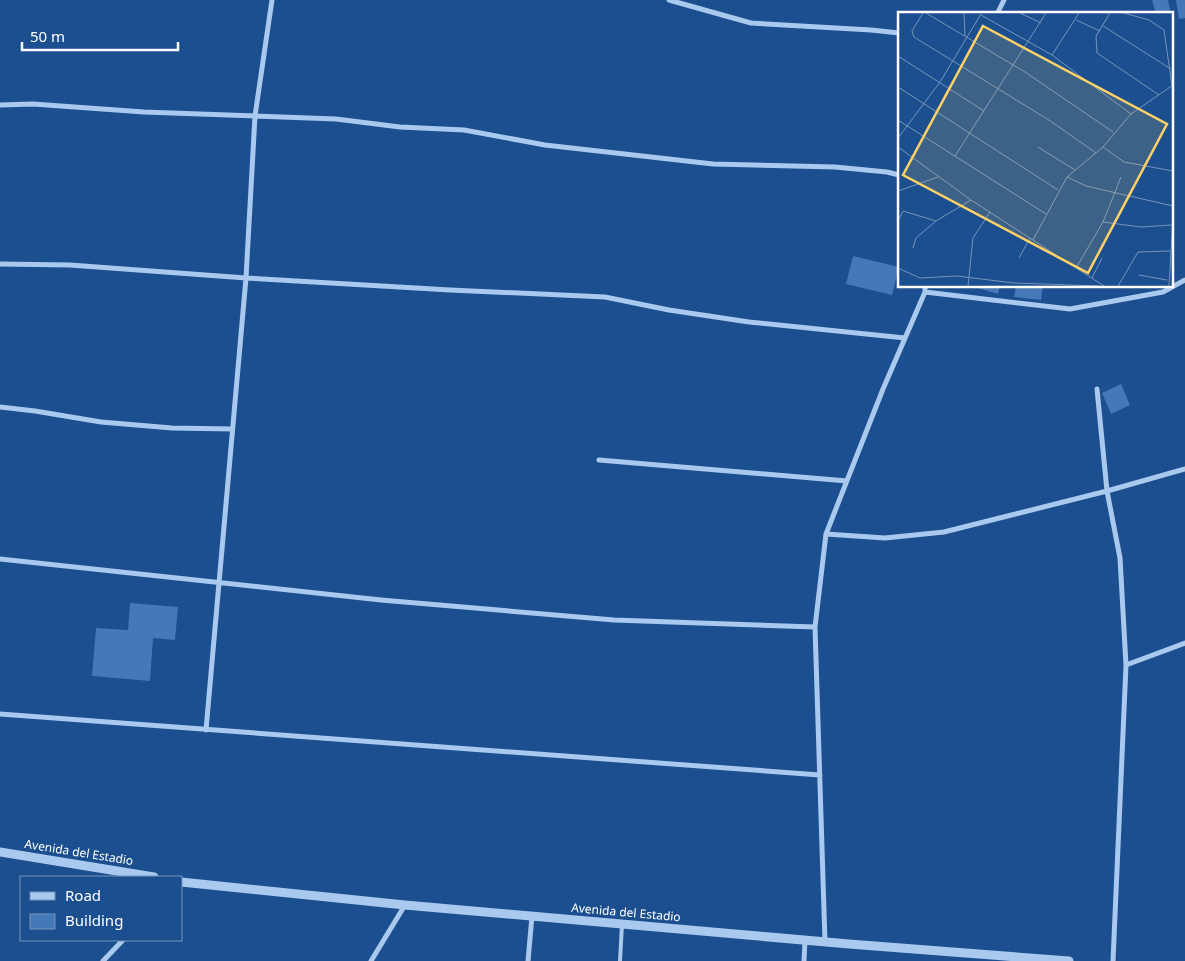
<svg xmlns="http://www.w3.org/2000/svg" width="1185" height="961" font-family="'Noto Sans',sans-serif">
	<rect width="100%" height="100%" fill="#1b4f8f"/>
	<path fill="#4478b7" d="M1152 0H1168L1171 14H1156Z
		M1176 0H1185V18L1179 19Z
		M853 256 899 267 892 295 846 284Z
		M971 286H1000L998 294Z
		M1016 286H1043L1041 300 1014 297Z
		M1121 384 1130 405 1111 414 1102 393Z
		M130 603 178 607 175 640 153 638 150 681 92 676 96 628 128 630Z"/>
	<g fill="none" stroke-linecap="round" stroke-linejoin="round">
		<path stroke="#a9c9ee" stroke-width="4" d="M620 961 622 924"/>
		<path stroke="#a9c9ee" stroke-width="5" d="M669 0 751 23 871 30 899 33
			M997 14 1004 0
			M0 105 33 104 144 112 336 119 400 127 464 130 545 145 713 164 835 167 887 172 899 175
			M0 264 70 265 246 278 450 290 605 297 669 310 749 322 905 338
			M925 292 1070 309 1163 292 1185 280
			M1097 389 1107 491 1120 558 1126 665 1113 961
			M0 407 35 411 101 422 172 428 232 429
			M599 460 847 481
			M826 534 885 538 944 532 1107 491 1185 469
			M0 559 381 600 614 620 815 627
			M1126 665 1185 643
			M0 714 820 775
			M206 730 246 278 255 116 272 0
			M825 942 815 627 826 534 883 389 925 292V286
			M103 961 123 940
			M371 961 405 905
			M528 961 532 916
			M804 961 805 940"/>
		<path stroke="#a9c9ee" stroke-width="9" d="M0 852 154 877
			M181 882 405 905 849 944 1069 961"/>
	</g>
	<g text-anchor="middle" dominant-baseline="central" stroke-width="4" stroke-linejoin="round" paint-order="stroke">
		<g font-size="12" fill="#fff" stroke="#1b4f8f">
			<text transform="translate(79 852) rotate(9)">Avenida del Estadio</text>
			<text transform="translate(626 912) rotate(5)">Avenida del Estadio</text>
		</g>
	</g>
	<g transform="translate(898 12)">
		<rect width="275" height="275" fill="#1b4f8f"/>
		<path fill="none" stroke="#7695bc" stroke-width="1" d="M25 1 14 19 16 25 154 110 198 141M28 1 127 60 215 120M66 1 67 24M122 1 143 11M212 1 198 24 199 41 261 83M226 1 251 8 266 18 274 74M83 3 154 43 233 102M178 8 202 19M205 14 273 57M154 43 181 1M0 44 86 99M0 75 160 178M0 108 148 202M0 126 42 70 83 2M0 135 73 188 206 274M140 135 177 158M205 135 226 150 275 159M57 144 148 1M169 165 188 174 275 194M0 179 40 165M0 209 5 199 38 209M205 210 243 215 274 213M135 228 169 165 205 135 233 102 275 73M15 236 18 226 38 209 73 188M121 246 132 226M0 256 22 266 59 264 116 271 201 274M178 256 205 210 223 165M241 263 269 268M194 266 204 246M70 274 75 226 92 200M220 274 240 240 272 239M271 274 275 205"/>
		<path fill="#ffd166" fill-opacity="0.15" stroke="#ffd166" stroke-width="2.5" d="M85 14 269 112 190 261 5 163Z"/>
		<rect width="275" height="275" fill="none" stroke="#fff" stroke-width="2.5"/>
	</g>
	<rect x="20" y="876" width="162" height="65" fill="#1b4f8f" stroke="#7695bc"/>
	<rect x="30" y="892" width="25" height="8" fill="#a9c9ee" stroke="#7695bc"/>
	<text x="65" y="901" font-size="15" fill="#ffffff">Road</text>
	<rect x="30" y="914" width="25" height="15" fill="#4478b7" stroke="#7695bc"/>
	<text x="65" y="926" font-size="15" fill="#ffffff">Building</text>
	<path d="M22 42v8h156v-8" fill="none" stroke="#ffffff" stroke-width="2.5"/>
	<text x="30" y="42" font-size="15" fill="#ffffff" stroke="#1b4f8f" stroke-width="4" paint-order="stroke">50 m</text>
</svg>
